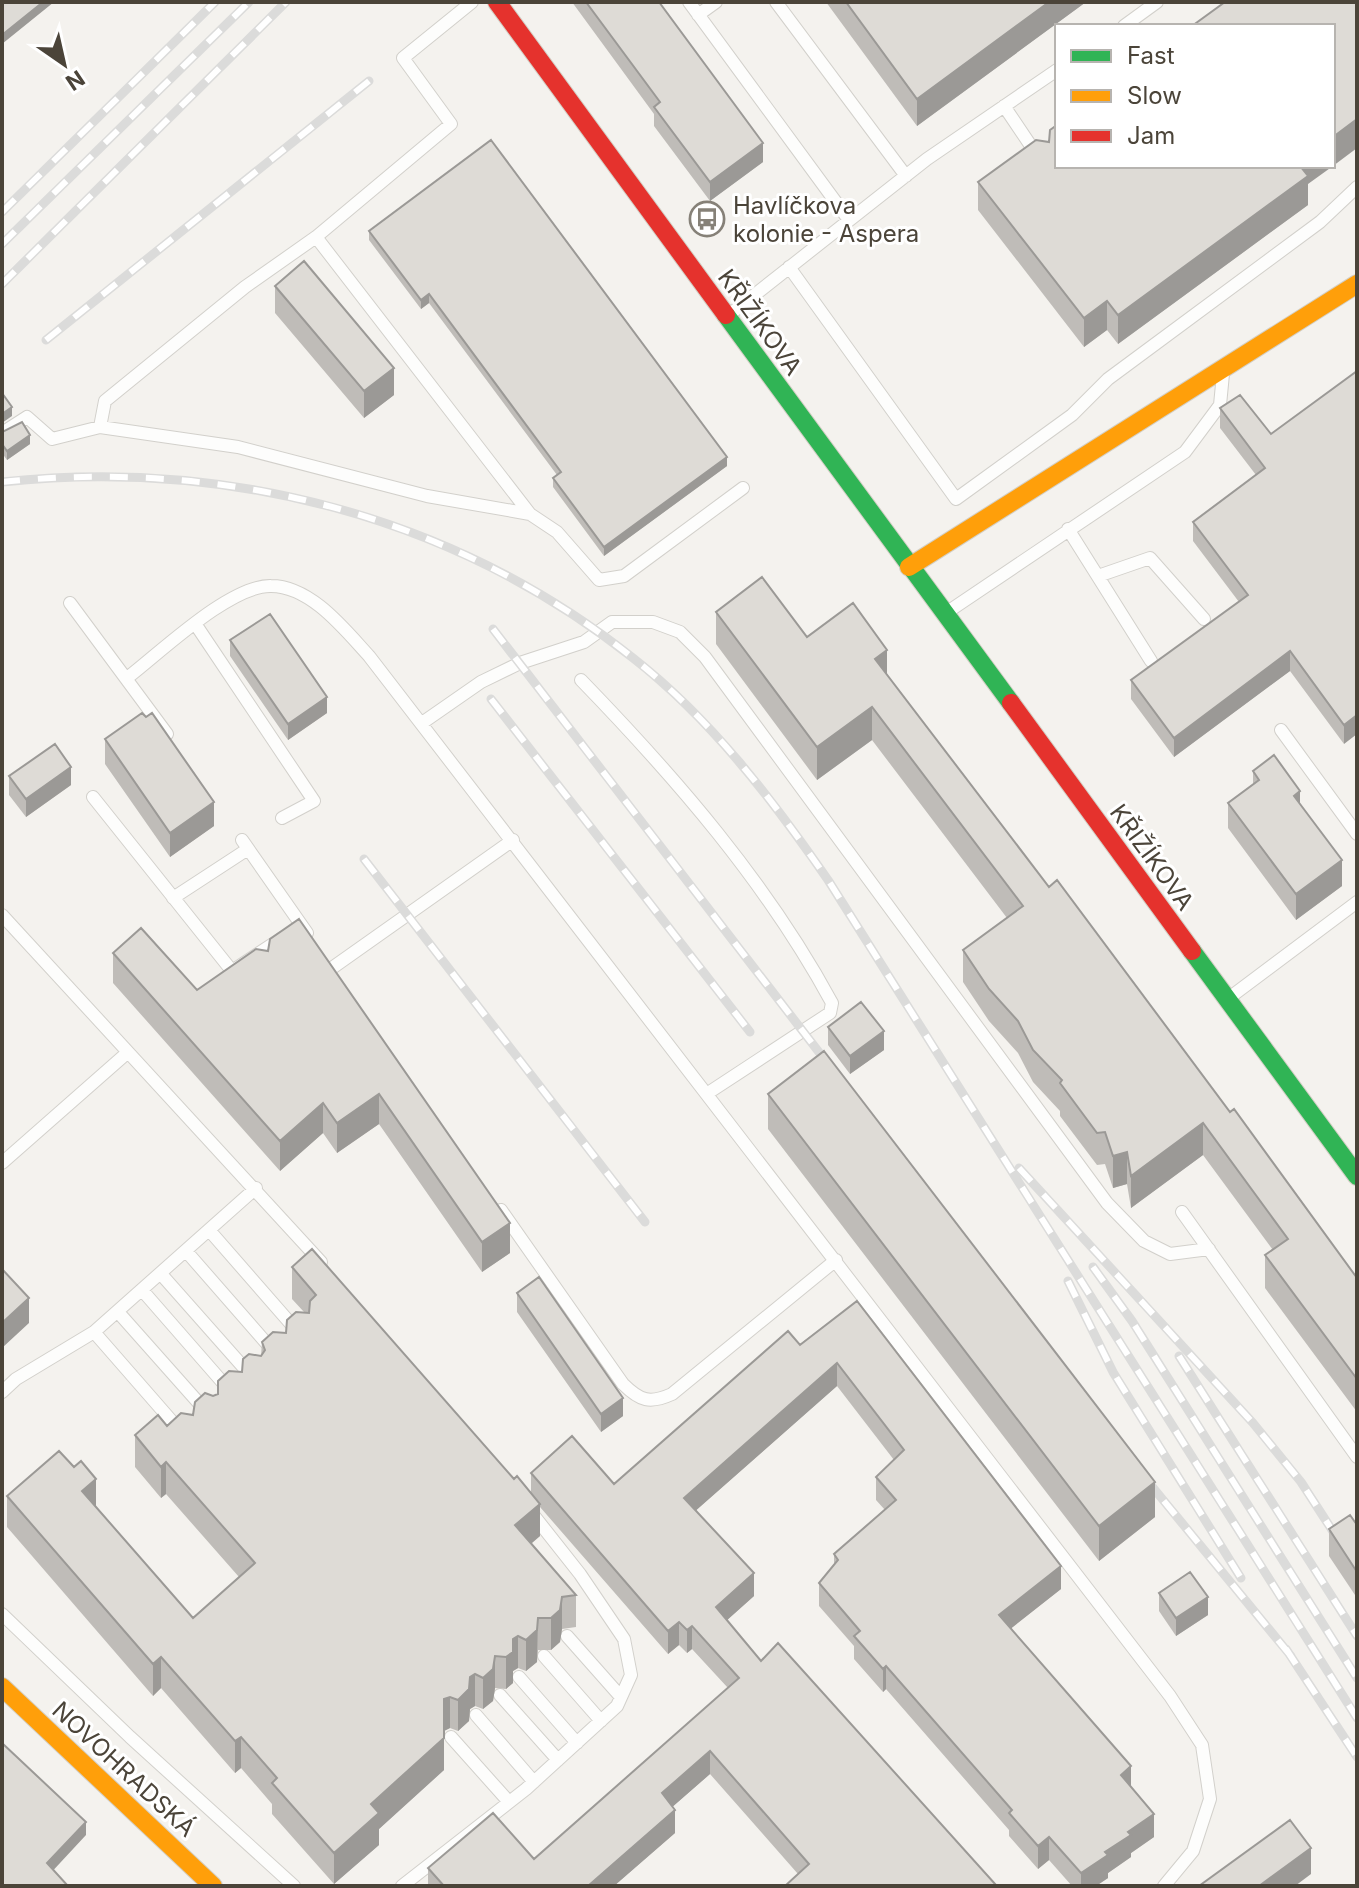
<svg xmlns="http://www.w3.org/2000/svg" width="1359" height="1888" font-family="Inter,sans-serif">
	<rect width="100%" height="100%" fill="#f4f2ee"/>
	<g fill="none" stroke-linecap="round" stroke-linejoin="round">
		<g stroke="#d2d0cb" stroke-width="14">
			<path id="lane" d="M472 2 403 58 451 124 316 237 530 514 557 532 599 580 624 576 743 488
				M689 2 849 220
				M776 2 906 176
				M698 15 716 2
				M1124 26 1157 2
				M1004 106 1039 158
				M789 267 956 499 1072 415 1108 379 1320 222 1357 187
				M729 315 927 159 1057 70
				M100 427 105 401 245 287 316 237
				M2 433 27 417 52 439 100 427 238 447 427 496 530 514
				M1068 529 1151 661
				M1098 576 1150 558 1204 619
				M70 603 167 734
				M946 613 1185 452 1220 405 1223 374
				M196 625 314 801 282 818
				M127 678C161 652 230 585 271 586 311 586 345 630 369 656L1170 1696 1202 1745 1210 1799 1193 1851 1164 1886
				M581 680C676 778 767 883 832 1003L830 1013 708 1093
				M422 723 481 682 520 663 584 642 612 622H653L680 632 705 657 1107 1203 1144 1241 1170 1254 1209 1249
				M1281 730 1357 834
				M93 797 232 971 282 938
				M242 840 307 933
				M173 898 248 849
				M2 915 321 1262
				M332 968 513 840
				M1229 998 1357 902
				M2 1163 127 1053
				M501 1210 623 1384C640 1401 650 1404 672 1394L836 1260
				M1182 1212 1357 1457
				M209 1230 298 1332
				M186 1251 275 1353
				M161 1274 253 1378
				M142 1290 231 1392
				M118 1312 205 1410
				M94 1332 183 1434
				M2 1392 16 1379 94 1332 256 1188
				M2 1614 130 1737 294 1886
				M567 1636 621 1697
				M544 1656 601 1721
				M519 1677 577 1743
				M500 1695 558 1760
				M476 1715 534 1782
				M451 1737 509 1802
				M402 1886 526 1789 617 1706 631 1675 624 1639 580 1574 531 1512"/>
		</g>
		<g stroke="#d3cfc5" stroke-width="20">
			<path id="fast" d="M726 315 1011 703
				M1192 951 1357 1176"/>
		</g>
		<g stroke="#d3cfc5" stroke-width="20">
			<path id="slow" d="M909 567 1357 284
				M2 1687 213 1886"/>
		</g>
		<g stroke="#d3cfc5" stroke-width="20">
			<path id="jam" d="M497 2 726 315
				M1011 703 1192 951"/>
		</g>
		<use href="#lane" stroke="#fdfdfc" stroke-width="12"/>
		<use href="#fast" stroke="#30b455" stroke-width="18"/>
		<use href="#slow" stroke="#ff9f0a" stroke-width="18"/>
		<use href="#jam" stroke="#e5322d" stroke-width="18"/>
		<g stroke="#dbdbda" stroke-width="9">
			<path id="rail" d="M2 212 215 2
				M2 244 249 2
				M2 284 286 2
				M46 340 369 81
				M2 482C227 458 454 516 633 658 711 719 772 799 828 880L1357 1718
				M493 629 835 1073
				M491 699 750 1032
				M364 859 645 1222
				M1019 1168 1253 1423 1301 1482 1343 1547
				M1093 1267 1132 1321 1357 1678
				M1068 1281 1113 1372 1241 1578
				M1179 1356 1357 1636
				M1141 1473 1291 1656
				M1286 1649 1357 1757"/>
		</g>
		<use href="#rail" stroke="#fff" stroke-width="6" stroke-dasharray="18" stroke-linecap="butt"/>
	</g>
	<path fill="#bfbcb8" d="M572 2H659L763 162 710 201 654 126V114Z
		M826 2H1086L917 126Z
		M1049 142 1308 184V205L1118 344 1107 330 1084 347 978 210V182Z
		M369 231 727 466 604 556 553 487V478L557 475 429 303 421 309 369 240Z
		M275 286 394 395 364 418 275 313Z
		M1357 371 1344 744 1290 671 1174 757 1131 699V680L1239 602 1193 541V522L1256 475 1220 428V408L1271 434Z
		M2 432 3 433 30 444 7 460 2 453Z
		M716 612 887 675 1049 887 1230 1112 1357 1278V1412L1265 1288V1255L1273 1250 1203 1155 1131 1208 1127 1184 1113 1188 1105 1164 1097 1165 1060 1116V1111L1033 1082 1018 1053 989 1021 963 982V950L1007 918 872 740 817 780 716 644Z
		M230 640 327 713 288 740 230 656Z
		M105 739 214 826 170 857 105 764Z
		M1253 771 1300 804 1342 886 1296 920 1228 828V803L1253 784Z
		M9 776 71 785 26 817 9 795Z
		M268 951 510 1253 482 1272 379 1124 337 1153 323 1133 280 1171 113 983V953L197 990Z
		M828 1027 884 1050 850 1074 828 1045Z
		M768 1094 1155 1517 1099 1561 768 1129Z
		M292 1267 514 1479 531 1492V1473L614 1484 857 1301 1061 1589 1011 1628 1131 1788 1154 1837 1131 1853V1857L1108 1873V1878L1096 1886H1072L1049 1860 1038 1869 1009 1836V1830L886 1689 883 1692 854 1659V1646L819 1606V1583L834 1564V1554L885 1510 876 1500V1477L894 1460 837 1386 696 1510 754 1596 727 1620 761 1661 996 1886 798 1874 710 1774 672 1807 675 1833 614 1886H428V1868L534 1859 728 1688 692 1649 687 1653 679 1645 668 1654 540 1507V1536L531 1544 576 1595V1627L562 1629 560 1642 551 1650H538L537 1662 526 1671 518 1668 513 1671V1683L506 1689 495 1688 493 1701 483 1709 475 1706 470 1709 469 1721 458 1731 450 1728 444 1731V1770L379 1829V1845L334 1884 272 1814V1804L241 1768 235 1773 161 1688 153 1696 7 1527V1496L96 1507 193 1618 239 1577 166 1494 161 1498 135 1467V1435L167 1426 193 1415 261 1356 262 1342 286 1333 304 1312 292 1299Z
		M517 1293 623 1416 601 1432 517 1312Z
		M1357 1525V1598L1329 1556V1529Z
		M1159 1593 1208 1615 1176 1636 1159 1611Z"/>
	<path fill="#9b9996" d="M43 2H54L2 44V35Z
		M1049 2H1086L917 126V99Z
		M1357 119V148L1333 166V137Z
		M763 143V162L710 201V182Z
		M1297 166H1333L1308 184V205L1118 344V315Z
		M429 294V303L421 309V300Z
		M1107 301V330L1084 347V318Z
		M394 368V395L364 418V391Z
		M12 407V416L2 423V414Z
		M30 435V444L7 460V451Z
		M727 457V466L604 556V547Z
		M887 650V682L875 659Z
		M1290 651V671L1174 757V738Z
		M327 697V713L288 740V724Z
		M872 707V740L817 780V747Z
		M1357 715V734L1344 744V725Z
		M71 767V785L26 817V799Z
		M1300 791V817L1294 796Z
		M214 802V826L170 857V833Z
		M1342 860V886L1296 920V894Z
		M884 1031V1050L850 1074V1056Z
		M379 1094V1124L337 1153V1123Z
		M323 1103V1133L280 1171V1141Z
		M1203 1123V1155L1131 1208V1176Z
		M1127 1152V1184L1113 1188V1156Z
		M510 1223V1253L482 1272V1242Z
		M29 1298V1323L2 1348V1323Z
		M837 1363V1386L684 1521V1498Z
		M623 1398V1416L601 1432V1414Z
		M166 1462V1494L161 1498V1467Z
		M96 1479V1510L82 1491Z
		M1155 1482V1517L1099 1561V1526Z
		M540 1504V1536L515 1557V1525Z
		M1061 1566V1589L999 1638V1615Z
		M754 1573V1596L716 1630V1607Z
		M562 1597V1629L560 1642 551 1650V1618Z
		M1208 1597V1615L1176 1636V1618Z
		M538 1618 537 1662 526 1671V1640Z
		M679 1622V1645L668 1654V1631Z
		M692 1626V1649L687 1653V1630Z
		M518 1636V1668L513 1671V1639Z
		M513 1652V1683L506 1689V1657Z
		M495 1656V1688L493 1701 483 1709V1678Z
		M161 1657V1688L153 1696V1664Z
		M886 1666V1689L883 1692V1669Z
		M475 1674V1706L470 1709 469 1721 458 1731V1700L470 1677Z
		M450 1697V1728L444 1731V1699Z
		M241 1737V1768L235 1773V1741Z
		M444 1738V1770L379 1829V1845L334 1884V1853L371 1804Z
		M710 1751V1774L662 1816V1793Z
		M1131 1766V1789L1121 1775Z
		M675 1810V1833L614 1886H588Z
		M1154 1814V1837L1131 1853V1857L1108 1873V1878L1096 1886H1081V1873L1128 1832Z
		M86 1822V1835L47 1877V1863Z
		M1049 1837V1860L1038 1869V1846Z
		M1311 1848V1874L1295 1886H1259Z"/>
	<path fill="#dedbd6" stroke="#9b9996" stroke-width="2" d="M2 2H43L2 35Z
		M586 2H659L763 143 710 182 654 107 660 102Z
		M846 2H1049L917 99Z
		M1225 2H1357V119L1333 137V26H1192Z
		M1057 125V166H1300L1308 176 1118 315 1107 301 1084 318 978 182 1036 140 1049 142 1050 130Z
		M491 140 727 457 604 547 553 478 561 472 429 294 421 300 369 231Z
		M304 261 394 368 364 391 275 286Z
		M1357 371V715L1344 725 1290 651 1174 738 1131 680 1248 595 1193 522 1265 468 1220 408 1240 395 1271 434Z
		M2 393 12 407 2 414Z
		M22 422 30 435 7 451 2 444V432Z
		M762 577 807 637 853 603 887 650 875 659 1049 887 1057 880 1230 1112 1234 1109 1357 1278V1379L1265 1255 1288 1239 1203 1123 1131 1176 1127 1152 1113 1156 1105 1132 1097 1133 1060 1083 1062 1080 1033 1050 1018 1021 989 989 963 950 1023 906 872 707 817 747 716 612Z
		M270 614 327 697 288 724 230 640Z
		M142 713 146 717 152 713 214 802 170 833 105 739Z
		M55 744 71 767 26 799 9 776Z
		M1274 755 1300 791 1294 796 1342 860 1296 894 1228 803 1259 780 1253 771Z
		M299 919 510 1223 482 1242 379 1094 337 1123 323 1103 280 1141 113 953 141 928 197 990 256 949 268 951 270 939Z
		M861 1002 884 1031 850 1056 828 1027Z
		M824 1051 1155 1482 1099 1526 768 1094Z
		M312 1249 514 1479 517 1476 540 1504 515 1525 576 1595 562 1597 560 1610 551 1618H538L537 1630 526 1640 518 1636 513 1639V1652L506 1657 495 1656 493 1669 483 1678 475 1674 470 1677 469 1689 458 1700 450 1697 444 1699V1738L371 1804 379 1813 334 1853 272 1783 277 1778 241 1737 235 1741 161 1657 153 1664 7 1496 59 1451 74 1467 81 1461 96 1479 82 1491 193 1618 255 1563 166 1462 161 1467 135 1435 158 1415 167 1426 181 1413 193 1415 195 1402 205 1393 213 1396 218 1394V1381L229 1371 242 1372 243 1359 249 1354 261 1356 265 1350 262 1342 273 1332 286 1333 287 1320 296 1312 309 1313 310 1301 316 1295 292 1267Z
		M2 1269 29 1298 2 1323Z
		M539 1277 623 1398 601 1414 517 1293Z
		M857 1301 1061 1566 999 1615 1131 1766 1121 1775 1154 1814 1128 1832 1131 1835 1105 1852 1108 1855 1081 1873 1049 1837 1038 1846 1009 1813 1012 1810 886 1666 883 1669 854 1636 860 1631 819 1583 838 1560 834 1554 896 1500 876 1477 904 1450 837 1363 684 1498 754 1573 716 1607 761 1661 778 1643 996 1885 995 1886H785L809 1864 710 1751 662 1793 675 1810 588 1886H444L428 1868 493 1813 534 1859 739 1678 692 1626 687 1630 679 1622 668 1631 531 1473 572 1436 614 1484 788 1331 800 1345Z
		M1350 1515 1357 1525V1572L1329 1529Z
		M1190 1572 1208 1597 1176 1618 1159 1593Z
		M2 1743 86 1822 47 1863 68 1886H2Z
		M1290 1820 1311 1848 1259 1886H1199Z"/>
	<defs>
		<g id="bus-ring" transform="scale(1.8)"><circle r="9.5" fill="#fff" stroke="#868178" stroke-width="1.5"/><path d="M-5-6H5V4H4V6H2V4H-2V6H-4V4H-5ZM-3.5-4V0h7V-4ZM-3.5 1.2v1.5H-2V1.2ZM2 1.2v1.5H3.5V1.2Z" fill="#868178"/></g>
	</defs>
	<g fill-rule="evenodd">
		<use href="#bus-ring" x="707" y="219"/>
	</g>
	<g text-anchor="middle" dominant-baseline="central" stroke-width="6" stroke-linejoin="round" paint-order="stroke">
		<g font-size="24" fill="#4b4439" stroke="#fff" text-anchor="start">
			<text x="733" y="205">Havlíčkova<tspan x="733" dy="28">kolonie - Aspera</tspan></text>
		</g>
		<g font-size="24" fill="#4b4439" stroke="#fff">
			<text transform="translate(760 322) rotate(54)">KŘIŽÍKOVA</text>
			<text transform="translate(1152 857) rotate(54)">KŘIŽÍKOVA</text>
			<text transform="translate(124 1769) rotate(43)">NOVOHRADSKÁ</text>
		</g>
	</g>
	<rect width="1359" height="1888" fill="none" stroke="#4b4439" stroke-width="8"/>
	<rect x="1055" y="24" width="280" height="144" fill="#ffffff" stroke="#b7b4b0" stroke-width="2"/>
	<rect x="1071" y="50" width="40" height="12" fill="#30b455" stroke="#b7b4b0" stroke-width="2"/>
	<text x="1127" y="64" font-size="24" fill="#4b4439">Fast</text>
	<rect x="1071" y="90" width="40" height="12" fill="#ff9f0a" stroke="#b7b4b0" stroke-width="2"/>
	<text x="1127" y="104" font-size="24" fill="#4b4439">Slow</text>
	<rect x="1071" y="130" width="40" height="12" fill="#e5322d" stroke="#b7b4b0" stroke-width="2"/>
	<text x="1127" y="144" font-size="24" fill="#4b4439">Jam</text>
	<g transform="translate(64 64) rotate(146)" stroke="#ffffff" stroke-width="6" paint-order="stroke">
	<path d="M0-6L14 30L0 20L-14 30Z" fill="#4b4439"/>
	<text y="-12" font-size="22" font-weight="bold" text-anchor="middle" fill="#4b4439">N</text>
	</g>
</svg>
